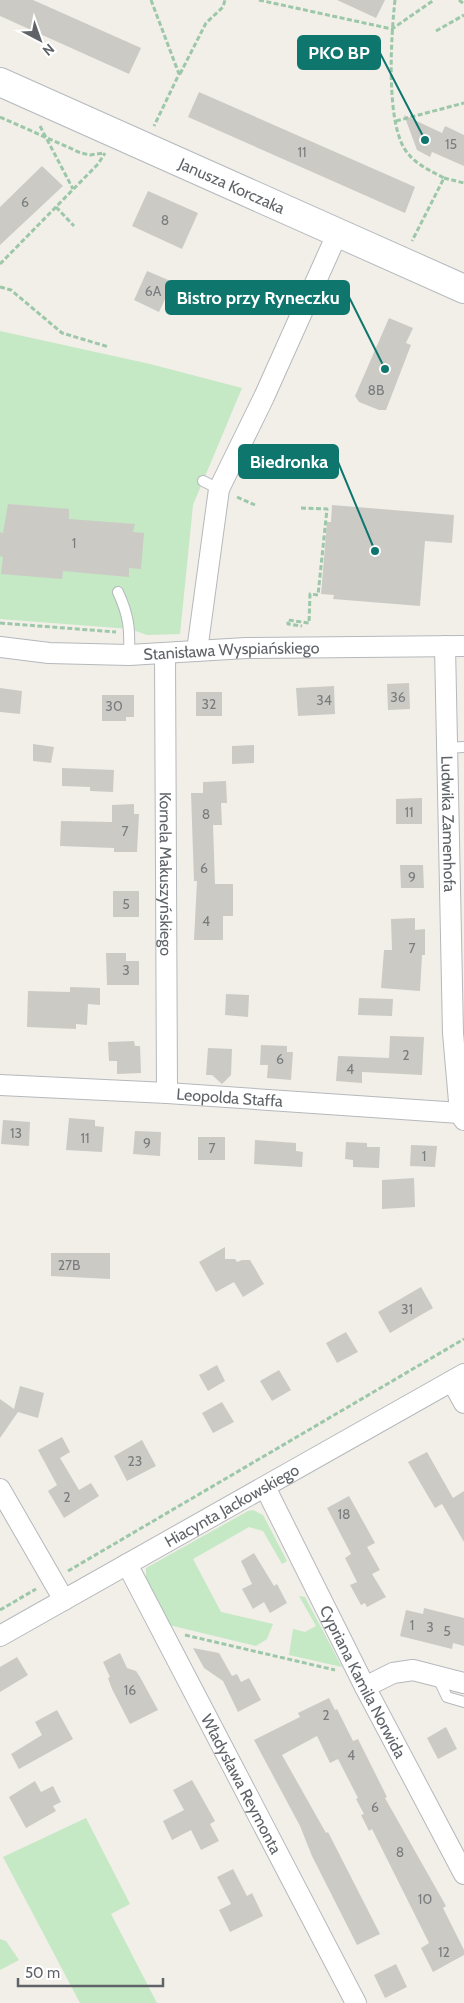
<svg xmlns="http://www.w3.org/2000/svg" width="464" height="2003" font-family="Cabin,sans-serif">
	<rect width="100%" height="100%" fill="#f1efe8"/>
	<path fill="#c5e8c5" d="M0 331 150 364 242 388 193 505 180 634 147 635 130 629 0 619Z
		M253 1510 263 1515 287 1561 282 1564 263 1531 249 1527 193 1559 221 1612 273 1624 267 1639 256 1646 169 1625 146 1580V1568L248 1511Z
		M299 1596 305 1597 342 1667 289 1655 293 1629 305 1632 316 1626Z
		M86 1818 130 1904 111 1914 157 2003H80L3 1857Z
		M0 1939 6 1941 19 1960 0 1970Z"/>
	<path fill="#cccac5" d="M0 0H33L141 48 129 74 0 16Z
		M337 0H385L376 18Z
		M199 92 415 187 405 213 188 117Z
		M404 115 442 133 445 126 464 135V166L432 152 430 157 417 150Z
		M42 166 63 186 0 245V207Z
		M148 191 198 213 182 249 132 226Z
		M147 271 173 282 159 312 134 300Z
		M389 318 413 328 406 343 411 345 386 410H379L359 402 355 396Z
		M8 504 69 509V519L135 524 133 532 144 533 141 569 129 568V577L63 571 62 579 1 574 3 557 0 556V532L3 533Z
		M332 505 454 515 452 543 425 541 420 606 333 599 334 595 321 594 327 522H331Z
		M409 683 410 709 388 710 387 684Z
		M334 686 335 714 298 716 296 688Z
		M0 688 22 691 20 714 0 712Z
		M196 692H222V716H196Z
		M102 695H134V717H126V721H102Z
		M33 744 54 747 51 763 33 761Z
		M254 745V763L232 764V746Z
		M62 768 114 770 113 792 90 791V787L62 786Z
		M226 781 227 803H221L222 825H213L215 884H233V916H223V940H194L197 881H194L191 793H203V782Z
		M422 798V824H396V799Z
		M134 804V814H139L137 852H114V848L60 846 61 821 112 822V805Z
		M400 865H423L424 888H401Z
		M113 891H139V917H113Z
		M415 918V930L425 929V955H422L420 991 381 988 384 950H392L391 919Z
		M106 953H126V961H139V985H107Z
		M70 987 100 988V1005L88 1004 87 1025 76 1024V1029L27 1027 28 991 70 992Z
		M226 994 249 995 248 1017 225 1015Z
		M359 998 393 999 392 1016 358 1015Z
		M390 1036 424 1037 422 1075 362 1072V1083L336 1081 338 1056 389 1058Z
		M134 1041 135 1046H140L141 1073 117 1074V1061H109L108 1042Z
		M261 1045 287 1046V1052H293L291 1080 267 1078 268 1065H260Z
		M208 1048 232 1049 231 1075 222 1084 212 1075H206Z
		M69 1118 95 1120V1126L104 1127 102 1152 66 1150Z
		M3 1120 30 1122 29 1146 1 1144Z
		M135 1131 161 1132 160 1156 133 1154Z
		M198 1137H225V1160H198Z
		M255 1140 296 1143V1151L303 1152 302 1167 254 1164Z
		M346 1142 367 1143V1147H380L379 1168 353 1167V1160L345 1159Z
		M411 1145 437 1146 435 1167 410 1166Z
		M414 1178 415 1207 382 1209V1180Z
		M225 1247V1259H235L237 1262 242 1260H250L264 1284 243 1297 234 1282 216 1292 199 1262Z
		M51 1253H110V1279L51 1276Z
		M421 1287 433 1308 390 1333 378 1312Z
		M346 1332 358 1352 337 1363 326 1343Z
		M217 1365 225 1381 208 1391 199 1375Z
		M279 1370 291 1390 272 1401 260 1381Z
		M20 1386 44 1393 38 1418 18 1412 0 1438V1399L14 1409Z
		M222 1402 234 1422 213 1433 202 1413Z
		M62 1437 70 1452 60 1458 79 1490 91 1483 99 1496 64 1518 48 1491 57 1485 38 1450Z
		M142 1440 156 1466 127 1481 114 1456Z
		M427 1452 453 1498 464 1491V1542L442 1504 435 1508 408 1462Z
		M349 1496 375 1543 367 1547 380 1570 372 1574 386 1597 367 1607 365 1603 361 1605 350 1585 357 1582 345 1558 351 1554 327 1508Z
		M254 1553 274 1586 277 1584 287 1603 270 1613 264 1602 253 1609 242 1589 252 1584 241 1561Z
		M424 1608 464 1618V1646L453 1643 452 1649 400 1636 406 1610 423 1614Z
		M193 1648 219 1653 232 1676 237 1674 241 1682 249 1678 261 1700 238 1712 223 1681 204 1668Z
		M120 1653 127 1668 136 1671 140 1677 158 1710 130 1724 112 1689 108 1678 110 1677 103 1662Z
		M17 1657 28 1675 0 1692V1667Z
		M329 1698 335 1710 337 1709 353 1741 358 1739 387 1797 385 1798 446 1906 443 1908 464 1950V1955L433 1972 421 1948 429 1943 372 1829 369 1831 361 1815 364 1814 356 1799 358 1798 338 1759 330 1763 317 1736 282 1755 326 1833 328 1832 380 1934 357 1945 312 1856 300 1826 254 1740 300 1717 298 1713Z
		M57 1710 73 1739 19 1769 11 1754 42 1735 35 1722Z
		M446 1727 457 1749 438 1759 427 1738Z
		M192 1780 215 1821 210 1824 219 1841 201 1850 191 1830 172 1840 163 1821 184 1810 173 1790Z
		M35 1781 41 1792 53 1786 61 1802 53 1806 56 1811 26 1828 9 1797Z
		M233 1869 247 1896 252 1893 263 1916 230 1932 219 1910 231 1904 217 1877Z
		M396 1964 407 1987 385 1998 374 1975Z"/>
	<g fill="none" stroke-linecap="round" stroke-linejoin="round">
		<g stroke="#b5b8bc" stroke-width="12">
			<path id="lane" d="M203 481 219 489
				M118 592C129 616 130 629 129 655
				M447 748 464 747
				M437 1676 447 1697 464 1702"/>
		</g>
		<g stroke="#b5b8bc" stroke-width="22">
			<g id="street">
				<path id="s1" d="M445 646 453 1033 460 1113 464 1120"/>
				<path id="s2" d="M0 647 49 653 129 655 246 648 464 646"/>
				<path d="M197 651 219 489 264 397 338 232"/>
				<path id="s3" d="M165 654 167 1093"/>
				<path id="s4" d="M0 1085 167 1093 460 1113"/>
				<path d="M452 1381 464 1403"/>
				<path id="s5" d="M265 1487 365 1687 464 1874"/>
				<path d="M0 1489 64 1600"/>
				<path id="s6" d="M127 1564 356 2003"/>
				<path id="s7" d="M0 1636 464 1374"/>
				<path d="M365 1687 393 1673 413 1670 464 1683"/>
			</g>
		</g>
		<g stroke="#b6babf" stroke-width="30">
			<g id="secondary">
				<path id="s8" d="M0 82 464 289"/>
			</g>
		</g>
		<path stroke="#9cc7a9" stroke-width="3" stroke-dasharray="5 2.5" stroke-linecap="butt" d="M151 0 179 74 154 126
			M259 0 392 29 434 0
			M395 0C391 36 386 117 404 148 413 163 429 170 444 178L412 241
			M459 0 464 4
			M436 31 464 15
			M180 74 206 23 223 7 225 0
			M0 117 81 153 90 155 103 153
			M396 121 464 103
			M40 126 73 189
			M444 178 464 183
			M56 207 74 226
			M0 264 98 164 105 153
			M0 287 11 290 62 333 109 347
			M237 497 255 505
			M301 508 327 509 318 595 310 594 309 623 288 620V624L302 626
			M0 623 116 632
			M68 1571 464 1339
			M0 1610 36 1589
			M185 1635 335 1670"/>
		<use href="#lane" stroke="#fff" stroke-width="10"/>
		<use href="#street" stroke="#fff" stroke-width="20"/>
		<use href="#secondary" stroke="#fff" stroke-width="28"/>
	</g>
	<g text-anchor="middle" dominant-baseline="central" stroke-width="4.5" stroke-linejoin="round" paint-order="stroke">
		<g font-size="14" fill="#7a7d7f">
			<text x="451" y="144">15</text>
			<text x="302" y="152">11</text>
			<text x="25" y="202">6</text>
			<text x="165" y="220">8</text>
			<text x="153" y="291">6A</text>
			<text x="376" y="390">8B</text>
			<text x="74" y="543">1</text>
			<text x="398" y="697">36</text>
			<text x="324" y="700">34</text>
			<text x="209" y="704">32</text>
			<text x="114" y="706">30</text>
			<text x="409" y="812">11</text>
			<text x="206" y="814">8</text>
			<text x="125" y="831">7</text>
			<text x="204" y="868">6</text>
			<text x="412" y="877">9</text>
			<text x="126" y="904">5</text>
			<text x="206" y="921">4</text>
			<text x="412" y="948">7</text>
			<text x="126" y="970">3</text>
			<text x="406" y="1055">2</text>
			<text x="280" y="1059">6</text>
			<text x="350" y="1069">4</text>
			<text x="16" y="1133">13</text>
			<text x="85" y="1138">11</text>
			<text x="147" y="1143">9</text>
			<text x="212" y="1148">7</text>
			<text x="424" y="1156">1</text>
			<text x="69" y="1265">27B</text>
			<text x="407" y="1309">31</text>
			<text x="135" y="1461">23</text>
			<text x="67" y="1497">2</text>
			<text x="344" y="1514">18</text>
			<text x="412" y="1625">1</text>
			<text x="430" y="1627">3</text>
			<text x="447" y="1631">5</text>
			<text x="130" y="1690">16</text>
			<text x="326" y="1715">2</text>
			<text x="351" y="1755">4</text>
			<text x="375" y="1807">6</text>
			<text x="400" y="1852">8</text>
			<text x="425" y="1899">10</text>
			<text x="444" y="1952">12</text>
		</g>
		<g font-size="16" fill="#5f6368" stroke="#fff">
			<text stroke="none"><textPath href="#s8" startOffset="254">Janusza Korczaka</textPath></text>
			<text stroke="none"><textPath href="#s2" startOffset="232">Stanisława Wyspiańskiego</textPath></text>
			<text stroke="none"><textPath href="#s1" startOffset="178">Ludwika Zamenhofa</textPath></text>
			<text stroke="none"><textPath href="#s3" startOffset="220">Kornela Makuszyńskiego</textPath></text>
			<text stroke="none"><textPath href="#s4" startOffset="230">Leopolda Staffa</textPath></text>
			<text stroke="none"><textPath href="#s7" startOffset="266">Hiacynta Jackowskiego</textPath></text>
			<text stroke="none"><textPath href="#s5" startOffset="218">Cypriana Kamila Norwida</textPath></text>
			<text stroke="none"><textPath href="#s6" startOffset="248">Władysława Reymonta</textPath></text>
		</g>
	</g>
	<path fill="none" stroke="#0f766e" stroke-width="2" d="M425 140L380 53M385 369L349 297M375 551L338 462"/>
	<g fill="#0f766e" stroke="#fff" stroke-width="2">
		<circle cx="425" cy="140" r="5"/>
		<circle cx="385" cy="369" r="5"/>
		<circle cx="375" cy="551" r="5"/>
	</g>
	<g fill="#0f766e" stroke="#0f766e" stroke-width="2">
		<rect x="298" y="36" width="82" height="33" rx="5"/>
		<rect x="166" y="281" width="183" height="33" rx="5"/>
		<rect x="239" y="445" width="99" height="33" rx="5"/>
	</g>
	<g font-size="18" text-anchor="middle" font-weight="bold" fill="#fff">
		<text x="339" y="59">PKO BP</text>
		<text x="258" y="304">Bistro przy Ryneczku</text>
		<text x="289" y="468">Biedronka</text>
	</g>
	<g transform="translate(40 40) rotate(139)" stroke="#ffffff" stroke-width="4" paint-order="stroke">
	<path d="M0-4L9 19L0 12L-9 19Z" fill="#5f6368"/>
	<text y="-8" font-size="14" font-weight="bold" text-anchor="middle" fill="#5f6368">N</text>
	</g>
	<path d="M18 1978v8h145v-8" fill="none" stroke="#5f6368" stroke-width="2.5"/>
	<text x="25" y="1978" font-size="15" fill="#5f6368" stroke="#ffffff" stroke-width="4" paint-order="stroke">50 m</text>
</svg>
